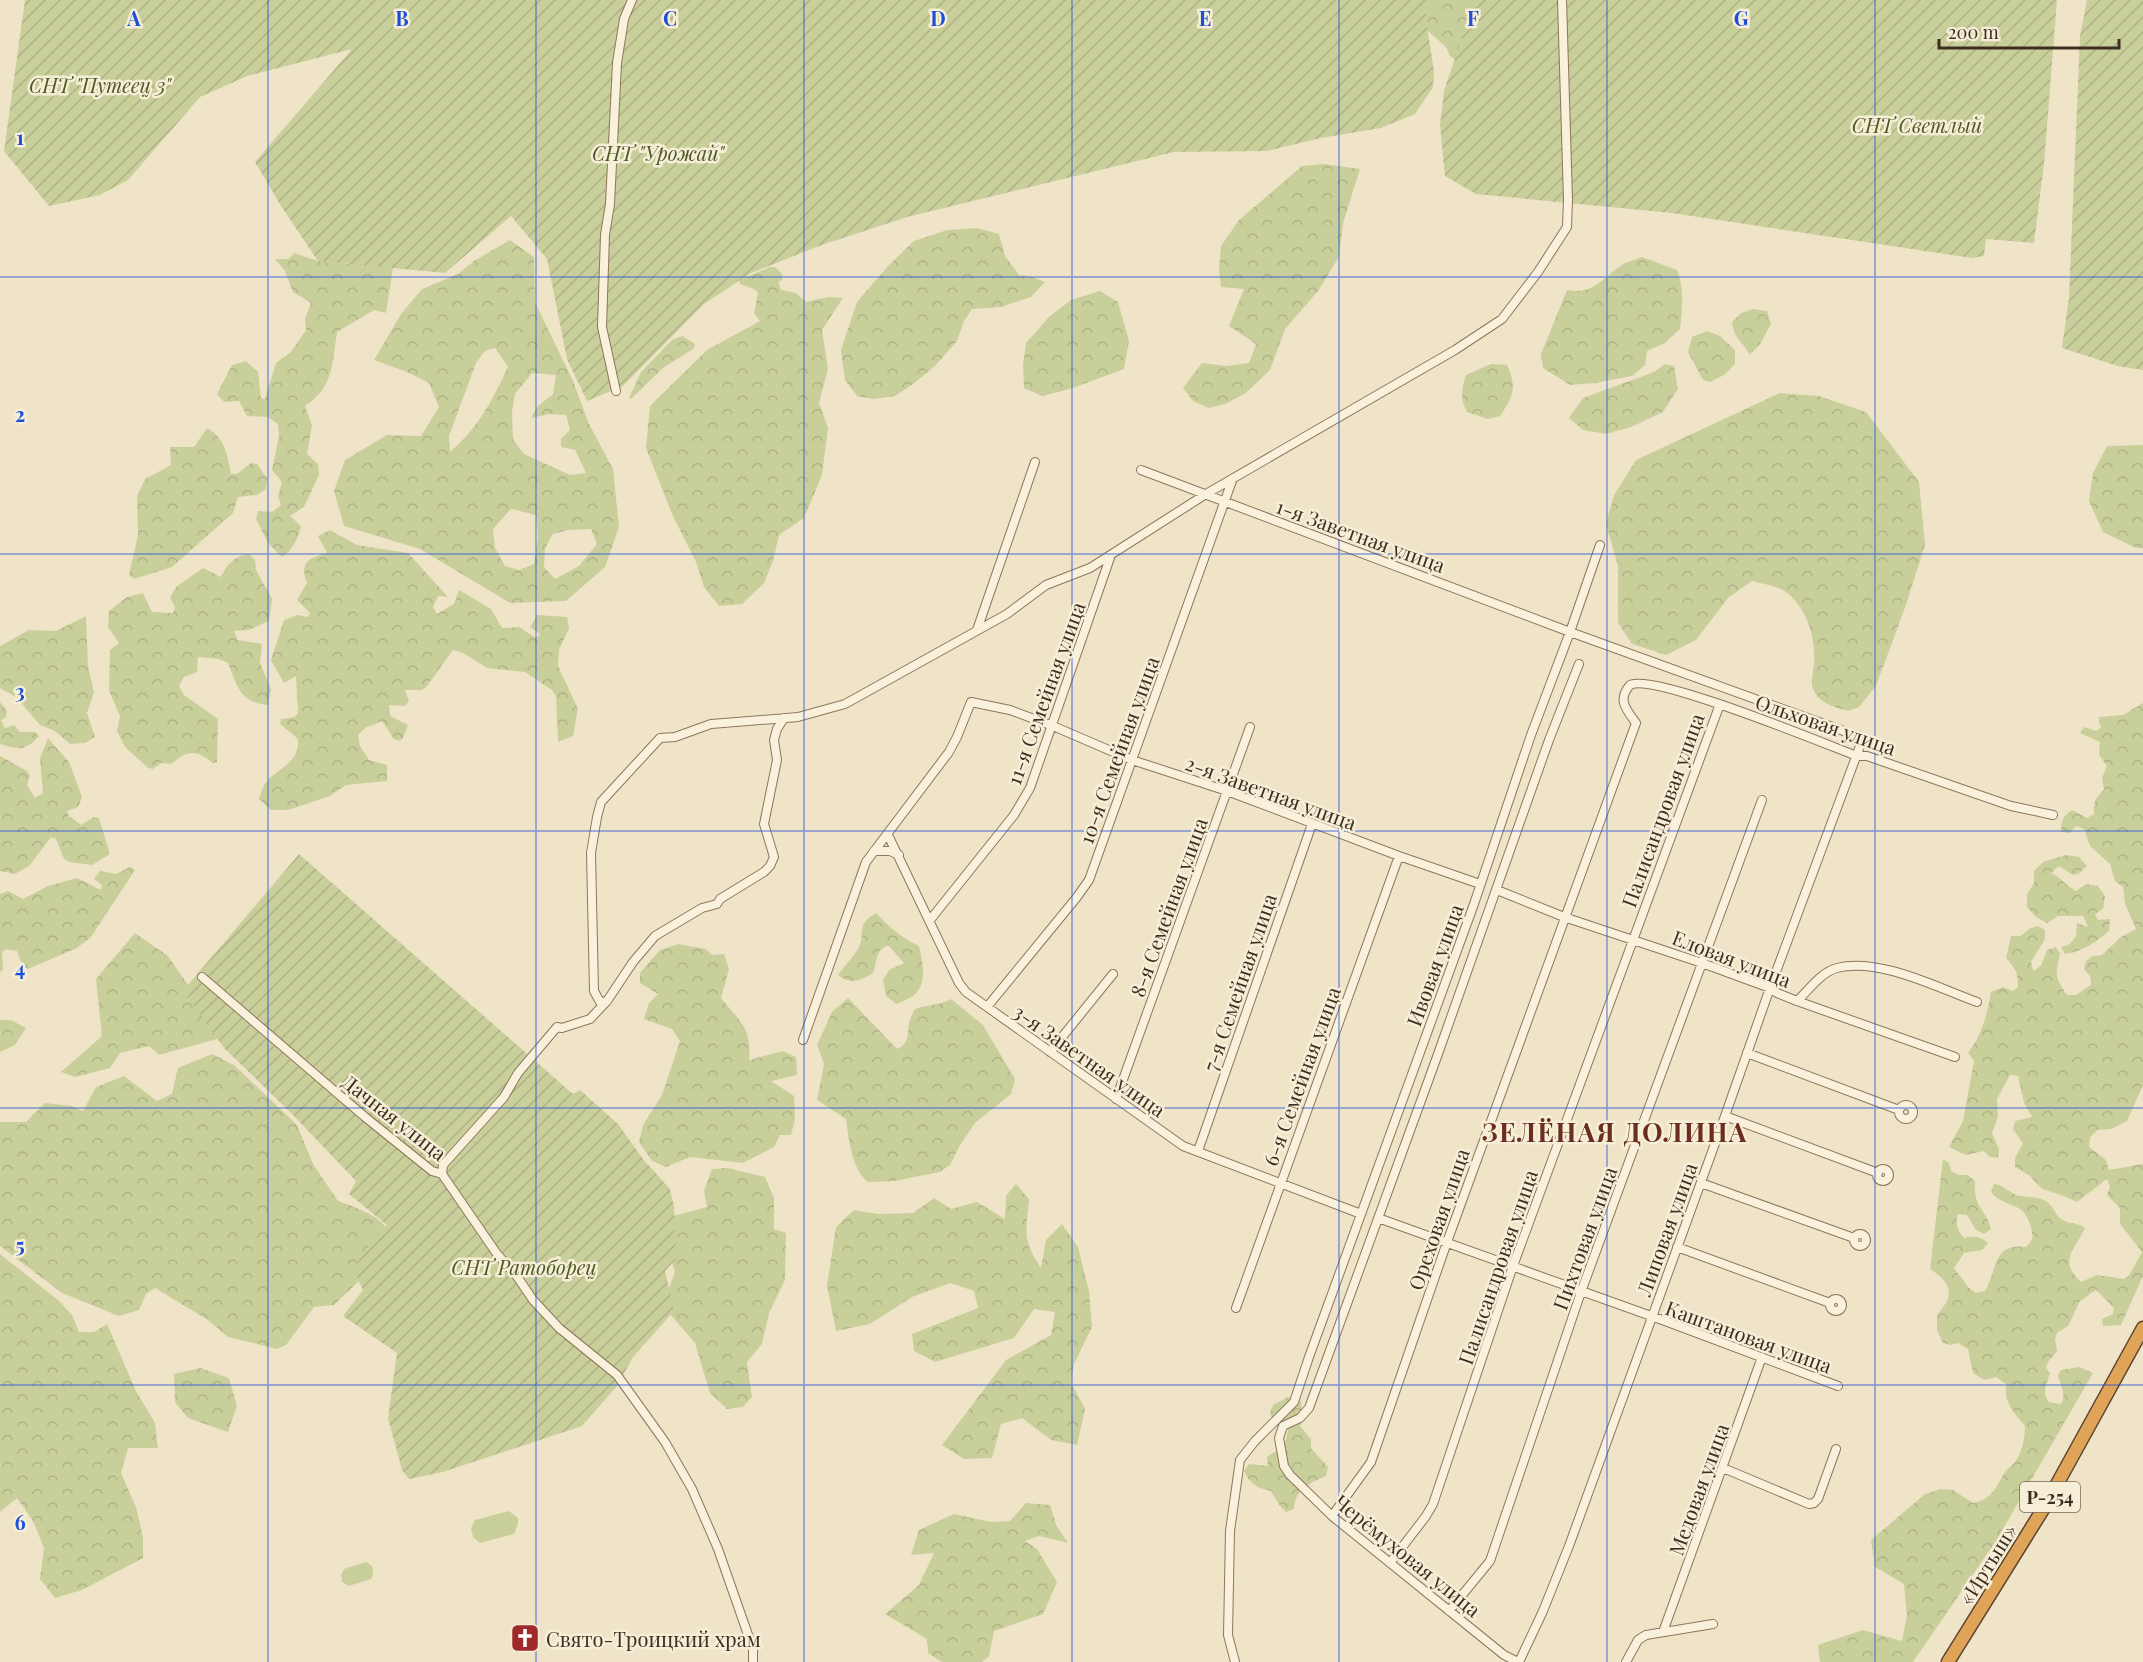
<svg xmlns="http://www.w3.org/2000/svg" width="2143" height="1662" font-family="'Playfair Display',serif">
	<defs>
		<pattern id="forest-crowns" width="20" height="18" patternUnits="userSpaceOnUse" patternTransform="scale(1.5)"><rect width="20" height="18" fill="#c9cf9b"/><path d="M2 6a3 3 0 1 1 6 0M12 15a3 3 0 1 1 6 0" fill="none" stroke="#aeb285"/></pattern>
		<pattern id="garden-furrows" width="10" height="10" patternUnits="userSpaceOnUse" patternTransform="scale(1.5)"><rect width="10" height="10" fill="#c9cf9b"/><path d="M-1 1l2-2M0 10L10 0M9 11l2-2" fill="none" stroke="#aeb285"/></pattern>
	</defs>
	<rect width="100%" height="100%" fill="#f0e4c8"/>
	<path fill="url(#forest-crowns)" fill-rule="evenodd" d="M1406 0H1482L1459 63 1450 56 1446 47 1428 31Z
		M1324 164 1360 169 1343 223 1339 257 1318 291 1285 329 1270 370 1246 393 1225 404 1209 408 1193 401 1183 388 1202 363 1226 366 1249 363 1256 344 1229 326 1244 289 1221 287 1219 269 1221 246 1239 220 1302 166Z
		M977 228 999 234 1005 256 1019 275 1032 277 1045 282 1031 297 1001 307 972 309 964 321 957 341 935 366 913 384 895 396 874 399 857 396 845 380 841 350 857 302 888 266 914 241 947 230Z
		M510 240 534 257 535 302 573 381 589 424 613 469 619 527 605 567 566 601 510 603 420 549 344 526 334 491 345 460 387 435 421 436 439 407 429 383 407 372 374 360 401 314 422 289 458 274 474 261ZM495 348 508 367C492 401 479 427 450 452L449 436 476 363 485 351ZM532 373 556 375 553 394 537 407 531 418 550 414 566 415 570 430 561 439V447L575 450 586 473 570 475 524 454 513 439 512 412 515 394ZM511 509 536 515 538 537 534 564 519 570 505 566 495 548 493 529ZM591 529 597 544 579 566 555 579 544 567 545 548 553 534 568 530Z
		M294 253 318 261 393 268 386 313 374 310 337 332C332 364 334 387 305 406L312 425 307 454 318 464 319 475 304 507 290 516 301 526C299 537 292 551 282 557L268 543 256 519 258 511 272 512 281 505 278 496 282 482 272 470 279 436 278 424 268 417 247 416 239 401 224 402 217 394 232 365 246 361 258 372 261 398 265 399 276 363 291 352 306 330 305 319 311 303 293 292 285 271 275 259H289Z
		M1642 257 1677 270C1685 289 1682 309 1680 329L1665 343 1647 351 1645 365 1632 376 1595 383 1570 385 1543 368 1541 354 1567 290C1592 295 1601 280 1619 267 1625 262 1634 260 1642 257Z
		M770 267H775L782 274V280L778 282 781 290 796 293 806 302 828 297 843 298 822 330 828 369 819 403 828 428 822 475 804 518 779 535 773 561 764 583 742 604 719 606 704 587 696 562 672 514 646 448 650 406 707 350 760 321 754 313 758 293 754 289 740 284V280Z
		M1100 291 1118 302 1129 341 1124 369 1070 389 1042 396 1024 388 1023 365 1026 343 1050 316 1071 300Z
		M1753 309 1767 311 1771 324 1760 344 1750 355C1742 340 1734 340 1732 322L1741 313Z
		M1707 331 1720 336 1735 350V364L1724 375 1710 382 1703 380 1688 352 1692 337Z
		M682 336 694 343 695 345 693 349 663 368 631 399 629 398 641 372 672 340Z
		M1491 364 1507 365C1517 388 1514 395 1500 416L1488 419 1467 412C1460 398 1461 390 1466 375Z
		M1665 364 1674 366 1678 389 1663 412 1631 427 1606 434 1583 430 1569 418 1583 398 1654 372Z
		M1780 393 1819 396 1866 412 1919 482 1925 545 1906 605 1876 686 1859 707 1848 711C1838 708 1826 705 1819 698 1808 687 1813 676 1814 663 1816 639 1807 608 1787 593 1779 586 1762 584 1752 581L1728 598 1696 640 1666 655 1632 644 1618 623V566L1606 524 1614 495 1636 460Z
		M207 428C226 439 227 454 231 474H237L251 463 257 464 267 478 266 489 257 495 238 497 233 513 172 567 134 579 129 575 138 535 137 496 145 479 171 465 170 447H194Z
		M2143 445V548H2136L2103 532 2089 501 2093 473 2107 446Z
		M330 530 357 545 408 553 448 597 438 596 433 607 437 614 454 604 459 590 491 609 502 628 519 627 536 638 540 634 530 627 537 615 567 617 569 628 559 650 558 666 578 709 573 736 558 742 556 696 552 690 525 672 487 668 463 653 453 650 427 686 422 690H405L409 701 405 706 389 705 390 716 408 725 403 738 399 741 394 739 382 721 365 728 358 735 360 746 369 760 387 765V781L346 785 330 796 288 810H271L259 799C261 793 263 786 267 781 280 767 300 762 298 739L280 724 281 719 295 717 298 713 296 676 284 683 271 660 284 620 298 615 308 617 310 613 297 600 307 583C299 562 309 558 327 553L318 536Z
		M249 554 255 560 256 570 272 599 269 621 249 630 234 631 238 640 262 644 260 663 271 689 268 705C239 702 238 687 228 663L219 659 198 657 197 672 184 677 179 686 184 695 218 719 217 762 213 763C195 749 188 750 171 764L161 763 153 769 148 768 125 747 117 731 120 716 109 691 110 650 119 643 108 627 109 611 127 597 143 593 152 612 173 613 175 607 170 598 176 587 203 568 221 577C227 564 234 556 249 554Z
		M86 616 88 666 94 692 87 713 95 737 85 743 70 744 55 731 40 725 16 697 0 688V646L29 630 56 631Z
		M0 702 7 711 6 717 1 720 5 728 14 725 20 732H35L39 736C26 751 18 750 0 744Z
		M2143 703V1085L2127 1121 2111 1129 2097 1130 2090 1138 2089 1147 2106 1160 2109 1170 2143 1164V1276L2121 1325 2103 1326 2102 1319 2113 1314 2114 1308 2096 1290 2080 1301 2068 1326 2057 1333 2055 1339 2057 1351 2048 1362 2046 1368 2050 1373C2047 1384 2041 1392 2049 1402L2061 1404C2067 1393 2060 1386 2058 1375L2061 1370 2079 1367 2093 1373 1996 1541 1913 1662H1820L1818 1645 1863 1630 1902 1641 1907 1616 1904 1584 1875 1567 1871 1540 1925 1494 1940 1489 1953 1490 1973 1503C1993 1499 1995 1488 2005 1472 2008 1468 2012 1466 2015 1462 2022 1453 2025 1437 2025 1426 2013 1411 2004 1404 2006 1384L1996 1377 1984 1380 1973 1373 1968 1349 1958 1343 1950 1345 1943 1343 1937 1330V1315C1956 1294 1951 1283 1930 1269L1943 1159 1949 1163 1951 1171 1959 1175H1968L1975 1181C1973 1209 1986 1208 1991 1229L1984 1234 1976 1230 1967 1215 1958 1214C1955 1224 1957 1230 1964 1238 1974 1236 1980 1236 1988 1243L1982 1250 1964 1253 1954 1268 1969 1288 1976 1293 1985 1291C1998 1270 1992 1242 2026 1247 2028 1245 2031 1242 2032 1239 2034 1231 2027 1213 2020 1209 2009 1202 1999 1203 1991 1192L1994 1184C2005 1185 2010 1194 2020 1196 2029 1198 2039 1196 2047 1202 2054 1207 2056 1217 2063 1220 2070 1225 2075 1221 2085 1228 2074 1251 2058 1260 2081 1282L2097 1275 2124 1279 2130 1274 2142 1252 2120 1224V1208L2107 1195 2110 1187 2107 1179 2077 1202 2061 1195 2042 1189 2030 1176 2015 1167V1158L2023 1143 2013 1129 2015 1121 2032 1117 2024 1103 2018 1076 2010 1075 1997 1099 1998 1117 1992 1133 1999 1149 1998 1158 1990 1157 1984 1151 1966 1155 1949 1147 1963 1121 1974 1061 1968 1053C1982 1034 1987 1016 1991 992L2003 987 2013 991 2018 987C2018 971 2016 970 2006 958L2011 936H2021L2029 929 2037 926 2045 930V939L2031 962 2033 971 2041 966 2047 950 2056 947 2060 954C2055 975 2055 978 2067 995H2076L2091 985 2090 976 2084 969 2086 961 2093 956 2102 955 2121 937 2136 929 2125 904 2123 887 2115 881 2110 864 2090 846 2084 829 2076 826 2070 833 2061 832C2061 821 2063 816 2072 810L2087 818 2094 814C2093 802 2095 798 2104 790L2102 778 2107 766 2099 755 2100 742 2080 733 2084 727 2097 731 2101 727 2099 723V717L2123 715Z
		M48 738 69 762 82 797 78 807 67 811 69 816 81 825 94 817 99 818 110 854 92 865 70 862 64 859 56 839 51 837 29 866 15 874 0 871V756L27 771 30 775 27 785 35 798 43 793 40 758Z
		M2066 855 2079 857 2087 866 2078 874 2073 875 2059 866 2051 873C2062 878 2066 886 2076 891L2086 884 2098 886 2105 896 2103 909 2095 914 2098 920 2110 919 2109 931C2096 942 2082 952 2065 954L2061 947 2069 945 2076 936 2077 923 2088 927 2083 916H2058L2047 923 2036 917 2027 907V894L2034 883V871L2043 862Z
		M130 867 135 870 91 937 77 948 28 969 23 967 17 951 6 949 2 952 3 969 0 973V894L8 891 23 899 48 886 77 878 101 890 102 885 94 879 100 871 116 874Z
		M876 913C887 925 904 940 919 946 922 962 929 983 913 996 909 999 901 1002 896 1004L886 996 883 980 889 970 904 963 889 946C876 947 877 962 873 973 860 981 851 985 838 975 844 966 853 958 858 949 867 932 854 926 876 913Z
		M135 933 168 956 224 1037 159 1055 149 1046 120 1053 110 1068 75 1077 61 1072 102 1036 96 979Z
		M678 944 706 949 712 955 724 954 729 969 721 998C740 1022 752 1027 749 1060L783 1051 796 1057 797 1075 771 1081 794 1096 795 1119 791 1135H780L774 1147 743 1163 690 1157 666 1167 652 1161 639 1142 643 1125 662 1095 680 1041 672 1029 644 1019 649 1003 658 994 640 983V973L660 950Z
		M848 998 897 1049C910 1043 907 1035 909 1023 910 1018 913 1013 915 1009 928 1004 939 1006 951 999L983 1025 1015 1079 1011 1094 975 1123 960 1145 950 1165 940 1172 894 1181 868 1182C851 1168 849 1140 846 1119L817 1100 824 1064 817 1045 832 1012Z
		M0 1020H11L26 1028 15 1045 0 1052Z
		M212 1054 234 1065 297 1125 313 1164 338 1201C352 1206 389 1218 389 1236 389 1256 348 1291 334 1305L314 1307 286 1345 277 1349 228 1337 208 1320 155 1288 146 1294 139 1310 119 1316 62 1293 0 1246V1122H26L45 1103 72 1106 83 1111 96 1087 124 1076 157 1101 172 1094 178 1068Z
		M727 1168 765 1177 774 1198V1229L786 1233 785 1280 769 1313 762 1344 747 1362 752 1397 743 1407 727 1409 710 1393 695 1343 670 1314 668 1291 675 1272 663 1236 670 1217 707 1207 704 1191 712 1169Z
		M1016 1184 1029 1199C1026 1232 1022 1240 1041 1268L1046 1240 1062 1224 1078 1247 1089 1291 1092 1327 1074 1364 1071 1382 1085 1409 1077 1445 1051 1440 1022 1418 1001 1424 992 1458 964 1459 942 1445 1006 1360 1051 1335 1055 1312 1034 1309 1014 1338 935 1362 914 1351 912 1334 978 1308 974 1291 950 1283 912 1297 870 1324 836 1331 827 1285 836 1227 854 1210 878 1214 913 1213 934 1198 951 1209 977 1202 1005 1219 1006 1196Z
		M0 1254 58 1300 72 1315 79 1332H94L107 1324 136 1391 155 1423 158 1448H128L121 1473 136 1507 143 1537V1558L82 1590 55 1598 40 1579 44 1548 33 1521 17 1498 0 1512Z
		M200 1368 229 1378 237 1406 228 1432 188 1418 175 1402 174 1374Z
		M1288 1397 1301 1401 1303 1418 1300 1426 1311 1439V1448L1328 1467 1326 1476C1310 1483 1295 1489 1294 1509L1286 1512 1280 1506 1271 1491C1257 1488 1250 1484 1244 1471L1249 1464 1268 1466 1267 1457 1274 1452 1283 1451 1289 1426 1273 1421 1270 1413 1273 1405Z
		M1026 1503 1050 1505 1056 1525 1068 1543 1039 1536 1025 1541 1037 1549 1057 1582 1043 1614 994 1631 989 1656 982 1662H942L928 1653 927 1639 885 1614 919 1585 934 1553 911 1555 919 1530 954 1514 991 1522 1010 1521Z"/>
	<path fill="url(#garden-furrows)" d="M25 0H1426V21L1434 71 1433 87 1415 114 1381 128 1321 138 1267 151 1174 152 907 217 819 246 751 273 704 304 623 386 587 401 567 359 547 259 511 216 445 273 318 261 281 206 255 162 352 49 247 76 200 97 128 180 100 195 49 206 4 151Z
		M1471 0H2057L2044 164 2034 243 1986 239 1984 256 1972 258 1672 213 1476 194 1445 176 1440 125 1444 91 1463 35Z
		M2087 0H2143V370L2118 366 2062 348 2069 297 2080 36Z
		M299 854 573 1094 580 1090 618 1124 643 1159 670 1189 674 1206 676 1259 665 1271 674 1311 633 1357 617 1386 582 1426 443 1472 409 1479 402 1470 388 1418 397 1353 343 1316 363 1290 355 1274 359 1257 387 1225 349 1194 356 1181 292 1114 224 1048 183 991Z"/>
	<path fill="#c9cf9b" d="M509 1511 518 1518V1524L514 1534 480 1543 473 1537 471 1528 475 1520Z
		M366 1562C374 1566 375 1571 371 1579L349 1586 342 1582 341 1575 344 1569Z"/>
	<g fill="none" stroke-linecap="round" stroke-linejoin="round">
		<g stroke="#8d765c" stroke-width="10">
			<path id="minor" d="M616 391 602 327 605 235 610 204 617 63 624 19 632 0
				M1141 470 1570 632 1863 738 1770 988 1725 1116 1569 1546 1543 1611 1519 1662
				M977 630 1035 462
				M888 835 959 983 966 992 1183 1146 1361 1214
				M874 851H890L899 855
				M1497 890 1564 917 1702 963 1770 988 1777 993 1797 1001 1955 1057
				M930 920 1014 815 1030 788 1111 555
				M202 977 365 1117 432 1171 442 1174 497 1254 516 1275 533 1300 559 1328 617 1375 665 1442 692 1489 718 1549 753 1649V1662
				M607 1001 600 1002 594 991 591 853 597 817 601 802 660 738 675 737 711 724 798 717 845 704 1007 614 1046 585 1090 568 1206 494 1455 350 1502 319 1538 272 1567 227 1568 200 1562 0
				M1797 1001C1809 990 1821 972 1837 968 1879 957 1938 988 1977 1002
				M987 1007 1077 897 1089 880 1233 478
				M803 1040 866 862 949 752 957 737 971 702 1010 710 1053 726 1132 760 1227 791 1399 856 1480 884
				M1050 1052 1113 974
				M1747 1053 1899 1110
				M1116 1099 1250 727
				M1899 1112a7 7 0 1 1 14 0a7 7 0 1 1-14 0Z
				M1725 1116 1878 1173
				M1198 1151 1312 824
				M1877 1175a6 6 0 1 1 12 0a6 6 0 1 1-12 0Z
				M442 1174 443 1165 504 1097 518 1073 557 1027 562 1028 590 1019 607 1001 633 962 655 936 702 908 717 904 720 899 764 872 770 866 774 857 764 824 777 760 774 740 777 729 784 718
				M1701 1183 1854 1238
				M1378 1218 1665 1321 1838 1386
				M1854 1240a6 6 0 1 1 12 0a6 6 0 1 1-12 0Z
				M1677 1247 1830 1303
				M1830 1305a6 6 0 1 1 12 0a6 6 0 1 1-12 0Z
				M1236 1308 1399 856
				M1723 1468 1809 1504 1814 1503 1818 1499 1836 1449
				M1332 1516 1371 1462 1447 1242 1636 723C1626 709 1617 700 1630 685 1652 672 1825 744 1857 756H1867L2011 806 2053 815
				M1390 1563 1426 1516 1433 1504 1513 1266 1720 704
				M1449 1611 1490 1561 1581 1292 1762 800
				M1663 1632 1762 1357
				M1235 1662 1228 1635 1230 1531 1240 1460 1255 1441 1294 1402 1309 1357 1474 904 1531 735 1570 632 1600 545
				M1518 1662 1504 1655 1332 1516 1290 1475 1284 1466 1279 1438 1283 1426 1300 1418 1309 1408 1438 1054 1549 740 1579 664
				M1626 1662 1638 1640 1646 1635 1713 1624"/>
		</g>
		<g stroke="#5b4430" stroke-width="15">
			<path id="highway" d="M1948 1662 2045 1506 2143 1328"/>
		</g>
		<use href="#minor" stroke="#faf1dc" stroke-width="8"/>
		<use href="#highway" stroke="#e0a458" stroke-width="12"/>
	</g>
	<path fill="none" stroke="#1d4ed8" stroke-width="1.5" stroke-opacity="0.55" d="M268 0V1662M536 0V1662M804 0V1662M1072 0V1662M1339 0V1662M1607 0V1662M1875 0V1662M0 277H2143M0 554H2143M0 831H2143M0 1108H2143M0 1385H2143"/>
	<defs>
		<g id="church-square" transform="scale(1.5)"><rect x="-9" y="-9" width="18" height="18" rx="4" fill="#9e2a2b" stroke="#f7eed8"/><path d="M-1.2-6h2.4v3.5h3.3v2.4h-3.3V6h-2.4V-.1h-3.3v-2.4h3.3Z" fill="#fff"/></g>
	</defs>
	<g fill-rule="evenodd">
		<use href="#church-square" x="525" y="1638"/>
	</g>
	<g text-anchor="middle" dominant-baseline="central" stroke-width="5" stroke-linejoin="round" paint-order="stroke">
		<rect fill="#f7eed8" stroke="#756857" stroke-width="1.5" x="2020" y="1482" width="60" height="30" rx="4.5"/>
		<g font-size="18" font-weight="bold" fill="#3d2e20">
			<text x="2050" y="1497">Р-254</text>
		</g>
		<g font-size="20" font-style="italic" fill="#4d5a26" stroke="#f7eed8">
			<text x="100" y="84">СНТ "Путеец 3"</text>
			<text x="1917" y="124">СНТ Светлый</text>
			<text x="658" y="152">СНТ "Урожай"</text>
			<text x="524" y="1266">СНТ Ратоборец</text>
		</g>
		<g font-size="20" fill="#3d2e20" stroke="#f7eed8">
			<text transform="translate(1361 535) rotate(20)">1-я Заветная улица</text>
			<text transform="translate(1045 693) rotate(-70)">11-я Семейная улица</text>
			<text transform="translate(1826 724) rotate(19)">Ольховая улица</text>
			<text transform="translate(1118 750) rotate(-70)">10-я Семейная улица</text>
			<text transform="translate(1271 792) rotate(20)">2-я Заветная улица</text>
			<text transform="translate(1662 810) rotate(-70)">Палисандровая улица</text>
			<text transform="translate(1168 907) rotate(-70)">8-я Семейная улица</text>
			<text transform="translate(1732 958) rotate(21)">Еловая улица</text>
			<text transform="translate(1434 965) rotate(-70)">Ивовая улица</text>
			<text transform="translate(1239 982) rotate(-71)">7-я Семейная улица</text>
			<text transform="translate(1090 1060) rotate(35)">3-я Заветная улица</text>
			<text transform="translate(1301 1076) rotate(-70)">6-я Семейная улица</text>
			<text transform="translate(395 1117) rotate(38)">Дачная улица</text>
			<text transform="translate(1438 1219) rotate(-71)">Ореховая улица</text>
			<text transform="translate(1666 1229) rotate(-70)">Липовая улица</text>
			<text transform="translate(1584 1238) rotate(-70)">Пихтовая улица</text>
			<text transform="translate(1497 1267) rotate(-71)">Палисандровая улица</text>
			<text transform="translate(1749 1336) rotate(20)">Каштановая улица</text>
			<text transform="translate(1698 1489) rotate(-70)">Медовая улица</text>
			<text transform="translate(1408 1555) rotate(39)">Черёмуховая улица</text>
			<text transform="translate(1987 1564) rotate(-58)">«Иртыш»</text>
		</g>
		<g font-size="20" fill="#3d2e20" stroke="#f7eed8" text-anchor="start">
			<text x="546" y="1638">Свято-Троицкий храм</text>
		</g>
		<g font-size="26" font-weight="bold" letter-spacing="1.5" fill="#6b2e1e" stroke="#f7eed8">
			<text x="1615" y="1131">ЗЕЛЁНАЯ ДОЛИНА</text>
		</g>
	</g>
	<g font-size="20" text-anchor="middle" font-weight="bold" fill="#1d4ed8" stroke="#f7eed8" stroke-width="5" stroke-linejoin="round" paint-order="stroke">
		<text x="134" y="26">A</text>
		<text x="402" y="26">B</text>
		<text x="670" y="26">C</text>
		<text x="938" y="26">D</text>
		<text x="1205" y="26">E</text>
		<text x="1473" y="26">F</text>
		<text x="1741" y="26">G</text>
		<text x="20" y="145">1</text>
		<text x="20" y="422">2</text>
		<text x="20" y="699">3</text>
		<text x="20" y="976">4</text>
		<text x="20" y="1253">5</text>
		<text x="20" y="1530">6</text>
	</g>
	<path d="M1939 39v9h180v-9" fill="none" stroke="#3d2e20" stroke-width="3"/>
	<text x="1948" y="39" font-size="18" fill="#3d2e20" stroke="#f7eed8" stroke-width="4.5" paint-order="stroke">200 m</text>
</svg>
